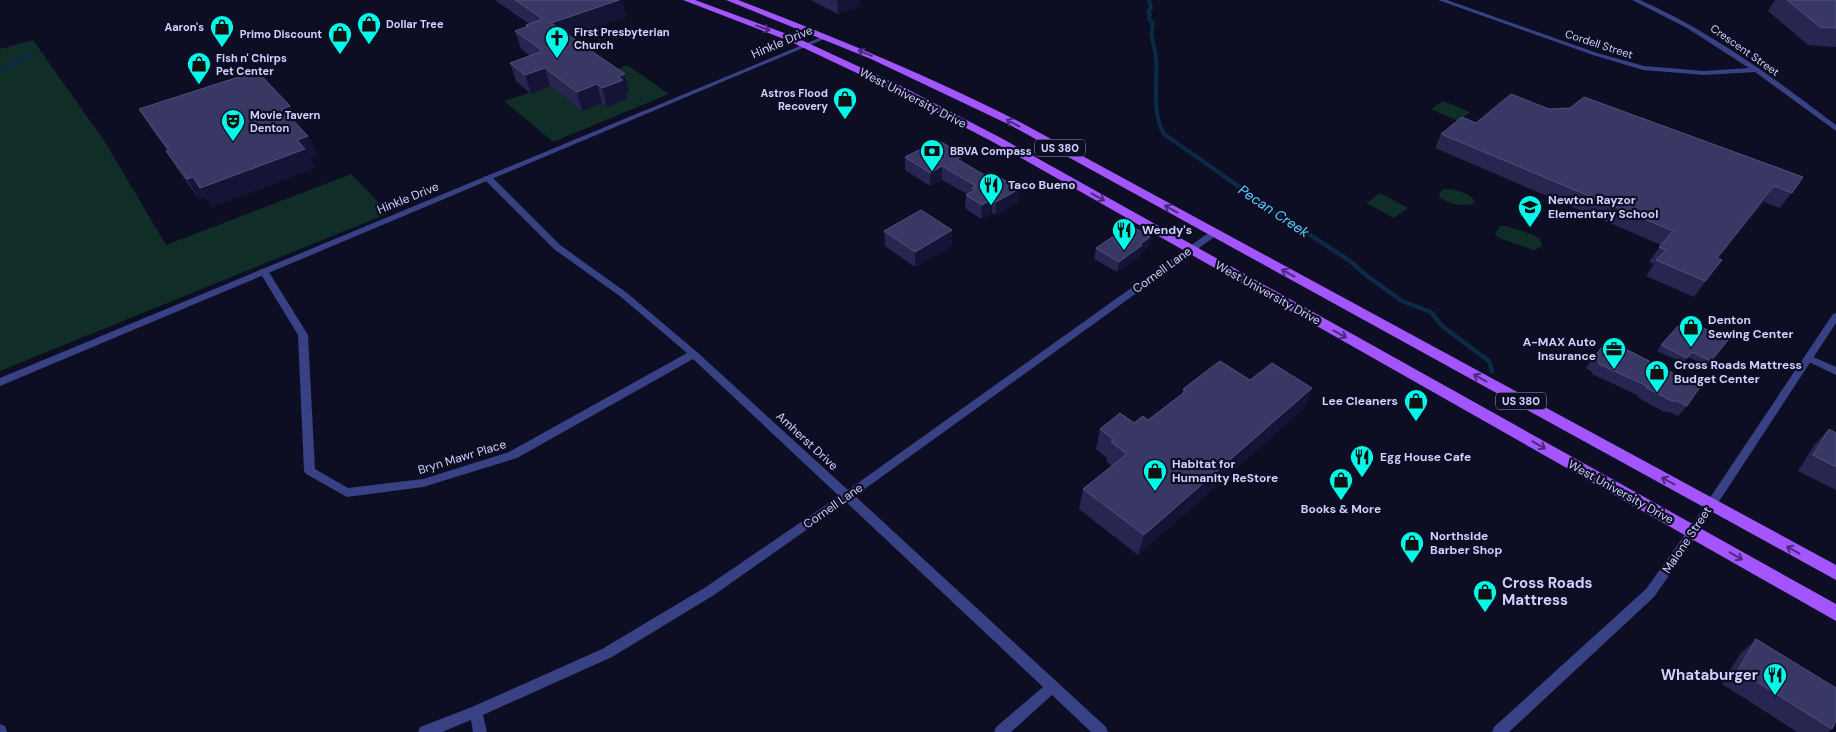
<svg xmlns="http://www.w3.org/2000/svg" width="1836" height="732" font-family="'DM Sans',sans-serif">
	<rect width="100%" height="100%" fill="#0d0d23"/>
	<path fill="#102d27" d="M33 40 105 142 166 245 351 174 389 213 0 371V49Z
		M627 65 669 94 553 142 504 101 550 86 582 111 602 103 607 107 626 99 604 75Z
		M1443 101 1470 112 1458 121 1431 109Z
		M1444 189C1455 189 1471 192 1475 203 1462 207 1451 205 1439 197L1440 192Z
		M1380 193 1408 208 1394 218 1366 203Z
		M1500 226H1505L1532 234 1540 239 1542 246 1534 250 1499 238 1495 234Z"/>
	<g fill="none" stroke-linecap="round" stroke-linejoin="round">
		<path stroke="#0a2a45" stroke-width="4" d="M1149 0 1151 8 1148 12 1150 15 1149 19 1153 24C1149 36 1155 45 1156 58 1158 83 1151 111 1164 134L1238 186
			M0 71 30 54"/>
		<path stroke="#0a2a45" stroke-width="4.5" d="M1237 185 1261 203 1350 261 1367 276 1402 301 1431 312 1442 326 1489 361 1492 371"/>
		<path fill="#374183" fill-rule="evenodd" d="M1438 0H1447L1597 53 1644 66 1704 71 1749 68 1687 28 1632 0H1640C1712 32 1774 78 1836 125V131L1755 72 1704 75 1643 70 1593 55Z
			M485 176H491L560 245 627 293 697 352 848 490 1211 231H1217L1218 233 1217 235 855 496 1106 727 1108 732H1091L1052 695 1011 732H994L996 727 1043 687 846 502 714 595 612 657 483 715 487 732H473L471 720 442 732H418L420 727 472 707 602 649 706 587 839 496 693 359 517 458 423 487 347 497 306 474 304 471 298 335 259 271 261 269H267L308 335 315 469 348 488 423 479 509 452 687 353 621 297 554 249 485 180Z
			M1809 355 1836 367V375L1805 360 1804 358 1805 356Z
			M1693 527 1697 529 1699 532 1697 535 1654 597 1509 732H1492L1494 727 1646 589 1689 529Z
			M0 724 5 726 7 732H0Z"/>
		<path fill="#374183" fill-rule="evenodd" d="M824 36 829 37 0 386V378Z
			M1836 313V323L1697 535 1693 537 1689 535 1687 532 1689 529 1833 314Z"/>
		<path fill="#a356ff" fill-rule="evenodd" d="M683 0H695L795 37 905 88 1001 138 1836 604V621L993 142 897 92 789 41Z
			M726 0H738C833 36 927 75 1018 121L1836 565V580L1010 125 871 59Z"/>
	</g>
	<path fill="#272651" d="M495 0H622L626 17 570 36 629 93 626 94 627 99 607 107 602 103 582 111 550 86 531 94 516 81 510 63 530 56 521 49 515 31 527 27 526 25 529 24Z
		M811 0H860V6L838 14Z
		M1775 0H1836V47L1808 45 1768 11Z
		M290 106 299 125H298L308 136 317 155 310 158 315 168 212 207 205 197 199 199 178 170 166 151 167 150 151 128 139 109Z
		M1549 109 1803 177 1780 208 1764 202 1718 259 1711 276 1694 297 1646 276 1654 264 1649 262 1661 245 1435 148 1441 134 1476 123Z
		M960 153V155L962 156V162L993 180 1019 189 1018 202 995 215 992 213 981 219 965 208 966 195 967 194 942 180 930 186 905 170V157Z
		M952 230V246L915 267 885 246 884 231Z
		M1150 237 1148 247 1141 252 1140 256 1117 272 1094 259 1096 248Z
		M1691 332 1728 340 1707 366 1688 357 1683 363 1657 351 1661 345Z
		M1593 358 1687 406 1678 416 1669 412H1664L1639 398 1637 395 1592 374V372L1586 368Z
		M1250 380 1312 388 1304 408 1138 555 1079 509 1083 489 1112 466 1107 462V458L1096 449 1100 429 1148 420 1182 394 1183 389Z
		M1829 429 1836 433V490L1798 471 1814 445Z
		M1756 639 1832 729 1828 732H1797L1722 684 1740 654Z"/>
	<path fill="#151437" d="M619 0H622L626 17 555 41 551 23Z
		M837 0H860V6L838 14Z
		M545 68 550 86 531 94 525 75Z
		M625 74 629 93 626 94 627 99 607 107 602 88 618 77Z
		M597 84 602 103 582 111 577 92Z
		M290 106 299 125 292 128 282 109Z
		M308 136 317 155 310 158 315 168 212 207 200 188 297 140Z
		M960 153V157L962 156 961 169 957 159 958 154Z
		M942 166V180L930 186V173Z
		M193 177 205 197 199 199 187 179Z
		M1774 186 1764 202 1706 274 1717 258Z
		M1019 189 1018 202 995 215 996 202Z
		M993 199 992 213 981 219 982 205Z
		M952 230V246L915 267V252Z
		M1150 237 1148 247 1141 252 1140 256 1117 272 1119 262 1140 244Z
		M1722 260 1711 276 1694 297 1705 281Z
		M1312 388 1304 408 1138 555 1144 535Z"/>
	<path fill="#393864" stroke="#50507c" d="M515 0H619L551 23 625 74 618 77 623 80 602 88 597 84 577 92 545 68 525 75 510 63 543 51 515 31 528 26 526 25 543 19Z
		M1787 0H1836V28L1820 27Z
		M257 71 290 106 282 109 308 136 297 140 305 149 200 188 193 177 187 179 166 151 169 150 139 109Z
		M1511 94 1549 109 1570 108 1584 97 1803 177 1792 193 1774 186 1717 258 1722 260 1705 281 1656 260 1666 250 1659 247 1673 231 1441 134 1462 117 1476 123Z
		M937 141 943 143 960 153 958 154 962 156 957 159 993 180 999 177 1019 189 996 202 993 199 982 205 966 195 975 190 972 188 976 186 942 166 930 173 905 157Z
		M921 210 952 230 915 252 884 231Z
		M1130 225 1150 237 1140 244 1142 245 1119 262 1096 248Z
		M1697 325 1728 340 1711 361 1692 352 1687 358 1661 345 1678 326 1691 332Z
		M1608 340 1700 387 1687 406 1677 401H1672L1647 388 1645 385 1599 364V361L1593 358Z
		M1220 361 1250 380 1272 363 1312 388 1144 535 1083 489 1127 454 1111 442 1114 440 1100 429 1120 413 1134 423 1143 416 1148 420 1186 391 1183 389Z
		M1829 429 1836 433V467L1813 455Z
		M1756 639 1836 688V721L1832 729 1738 670Z"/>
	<defs><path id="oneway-shaft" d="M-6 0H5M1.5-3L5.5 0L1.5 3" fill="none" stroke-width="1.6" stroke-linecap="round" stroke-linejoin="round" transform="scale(1.25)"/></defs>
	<g stroke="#492a7b">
		<use href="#oneway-shaft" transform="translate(763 28) rotate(20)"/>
		<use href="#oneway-shaft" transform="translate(865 53) rotate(-157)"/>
		<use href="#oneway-shaft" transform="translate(1013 123) rotate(-152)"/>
		<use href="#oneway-shaft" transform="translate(1098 197) rotate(29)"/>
		<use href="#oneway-shaft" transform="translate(1171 209) rotate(-151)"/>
		<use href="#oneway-shaft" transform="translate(1288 273) rotate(-151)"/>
		<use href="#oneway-shaft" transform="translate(1340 334) rotate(29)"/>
		<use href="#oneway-shaft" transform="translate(1480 378) rotate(-151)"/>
		<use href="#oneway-shaft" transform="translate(1539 445) rotate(29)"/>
		<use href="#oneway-shaft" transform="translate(1668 481) rotate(-151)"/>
		<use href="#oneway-shaft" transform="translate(1793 550) rotate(-151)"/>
		<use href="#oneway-shaft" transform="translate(1736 556) rotate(30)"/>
	</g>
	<defs>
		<g id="shop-pin" transform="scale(1.25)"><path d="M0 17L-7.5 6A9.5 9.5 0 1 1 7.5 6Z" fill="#00fae9" stroke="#0d0d23"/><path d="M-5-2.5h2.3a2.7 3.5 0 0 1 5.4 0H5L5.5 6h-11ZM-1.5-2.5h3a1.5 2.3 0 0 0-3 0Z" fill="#111"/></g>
		<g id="church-pin" transform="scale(1.25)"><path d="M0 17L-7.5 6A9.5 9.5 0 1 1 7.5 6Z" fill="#00fae9" stroke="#0d0d23"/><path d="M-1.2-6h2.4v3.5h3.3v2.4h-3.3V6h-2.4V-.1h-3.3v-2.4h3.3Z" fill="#111"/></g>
		<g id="theatre-pin" transform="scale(1.25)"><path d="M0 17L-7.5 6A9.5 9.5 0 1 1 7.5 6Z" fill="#00fae9" stroke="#0d0d23"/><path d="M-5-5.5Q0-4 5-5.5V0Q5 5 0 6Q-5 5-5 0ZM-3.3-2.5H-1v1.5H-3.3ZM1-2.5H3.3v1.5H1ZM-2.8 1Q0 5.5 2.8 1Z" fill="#111"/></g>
		<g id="bank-pin" transform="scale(1.25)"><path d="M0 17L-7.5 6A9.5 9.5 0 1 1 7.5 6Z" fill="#00fae9" stroke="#0d0d23"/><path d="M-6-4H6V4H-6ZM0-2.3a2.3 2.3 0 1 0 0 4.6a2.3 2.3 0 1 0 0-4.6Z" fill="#111"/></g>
		<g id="restaurant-pin" transform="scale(1.25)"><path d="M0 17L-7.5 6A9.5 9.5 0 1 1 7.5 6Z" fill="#00fae9" stroke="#0d0d23"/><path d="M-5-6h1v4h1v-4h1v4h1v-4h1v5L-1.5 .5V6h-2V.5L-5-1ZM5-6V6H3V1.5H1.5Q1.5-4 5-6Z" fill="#111"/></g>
		<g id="school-pin" transform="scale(1.25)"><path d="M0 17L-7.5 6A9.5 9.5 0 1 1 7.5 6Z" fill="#00fae9" stroke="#0d0d23"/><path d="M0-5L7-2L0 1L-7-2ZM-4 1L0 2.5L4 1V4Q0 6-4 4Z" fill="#111"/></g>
		<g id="office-pin" transform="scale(1.25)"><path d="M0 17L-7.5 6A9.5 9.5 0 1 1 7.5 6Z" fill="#00fae9" stroke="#0d0d23"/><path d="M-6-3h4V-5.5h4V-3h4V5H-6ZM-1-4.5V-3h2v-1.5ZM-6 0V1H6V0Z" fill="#111"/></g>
	</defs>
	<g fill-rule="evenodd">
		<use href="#shop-pin" x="369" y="24"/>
		<use href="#shop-pin" x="222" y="27"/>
		<use href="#shop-pin" x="340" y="34"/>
		<use href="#church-pin" x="557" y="38"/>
		<use href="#shop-pin" x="199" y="64"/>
		<use href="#shop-pin" x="845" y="99"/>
		<use href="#theatre-pin" x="233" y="121"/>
		<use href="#bank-pin" x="932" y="151"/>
		<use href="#restaurant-pin" x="991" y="185"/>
		<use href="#school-pin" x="1530" y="207"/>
		<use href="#restaurant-pin" x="1124" y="230"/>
		<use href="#shop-pin" x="1691" y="327"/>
		<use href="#office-pin" x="1614" y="349"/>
		<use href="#shop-pin" x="1657" y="372"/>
		<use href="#shop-pin" x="1416" y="401"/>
		<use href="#restaurant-pin" x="1362" y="457"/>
		<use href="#shop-pin" x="1155" y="471"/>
		<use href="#shop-pin" x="1341" y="480"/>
		<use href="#shop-pin" x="1412" y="543"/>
		<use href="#shop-pin" x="1485" y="592"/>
		<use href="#restaurant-pin" x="1775" y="675"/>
	</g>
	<g text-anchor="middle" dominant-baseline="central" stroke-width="4.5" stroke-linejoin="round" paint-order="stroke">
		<g font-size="11" font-weight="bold" fill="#cfd2ff" stroke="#0d0d23" text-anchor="start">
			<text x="386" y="24">Dollar Tree</text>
			<text x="204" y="27" text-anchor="end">Aaron's</text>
			<text x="574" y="32">First Presbyterian<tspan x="574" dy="13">Church</tspan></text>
			<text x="322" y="34" text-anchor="end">Primo Discount</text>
			<text x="216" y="58">Fish n' Chirps<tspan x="216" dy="13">Pet Center</tspan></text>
			<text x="828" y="93" text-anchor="end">Astros Flood<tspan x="828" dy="13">Recovery</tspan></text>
			<text x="250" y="115">Movie Tavern<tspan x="250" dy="13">Denton</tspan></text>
			<text x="950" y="151">BBVA Compass</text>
		</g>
		<g font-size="11" fill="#cfd2ff" stroke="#0d0d23">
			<text transform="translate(1599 44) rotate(18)">Cordell Street</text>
			<text transform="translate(1745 50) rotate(35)">Crescent Street</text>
		</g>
		<g fill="#0d0d23" stroke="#9597bd" stroke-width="1">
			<rect x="1035" y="139.5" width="50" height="17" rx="4"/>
			<rect x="1496" y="392.5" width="50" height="17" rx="4"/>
		</g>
		<g font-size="11" font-weight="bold" fill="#cfd2ff">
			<text x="1060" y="148">US 380</text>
			<text x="1521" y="401">US 380</text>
		</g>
		<g font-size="12" fill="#cfd2ff" stroke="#0d0d23">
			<text transform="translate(782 42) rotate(-23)">Hinkle Drive</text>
			<text transform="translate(913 98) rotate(27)">West University Drive</text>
			<text transform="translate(408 198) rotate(-22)">Hinkle Drive</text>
			<text transform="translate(1162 270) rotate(-36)">Cornell Lane</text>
			<text transform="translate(1268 293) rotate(29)">West University Drive</text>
			<text transform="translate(807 441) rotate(43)">Amherst Drive</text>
			<text transform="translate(462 457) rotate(-17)">Bryn Mawr Place</text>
			<text transform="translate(1621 492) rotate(29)">West University Drive</text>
			<text transform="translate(833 506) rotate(-35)">Cornell Lane</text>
			<text transform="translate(1687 540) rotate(-56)">Malone Street</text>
		</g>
		<g font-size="12" font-weight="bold" fill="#cfd2ff" stroke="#0d0d23" text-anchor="start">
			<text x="1008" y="185">Taco Bueno</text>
			<text x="1548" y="200">Newton Rayzor<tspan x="1548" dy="14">Elementary School</tspan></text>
			<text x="1142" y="230">Wendy's</text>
			<text x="1708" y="320">Denton<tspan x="1708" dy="14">Sewing Center</tspan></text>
			<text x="1596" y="342" text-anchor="end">A-MAX Auto<tspan x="1596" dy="14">Insurance</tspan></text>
			<text x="1674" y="365">Cross Roads Mattress<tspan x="1674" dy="14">Budget Center</tspan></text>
			<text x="1398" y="401" text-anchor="end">Lee Cleaners</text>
			<text x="1380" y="457">Egg House Cafe</text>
			<text x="1172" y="464">Habitat for<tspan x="1172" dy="14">Humanity ReStore</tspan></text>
			<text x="1341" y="509" text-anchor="middle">Books &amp; More</text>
			<text x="1430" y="536">Northside<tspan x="1430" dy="14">Barber Shop</tspan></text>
		</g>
		<g font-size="14" font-style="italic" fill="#5dd0ff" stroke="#0d0d23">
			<text transform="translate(1274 211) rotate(34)">Pecan Creek</text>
		</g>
		<g font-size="15" font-weight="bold" fill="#cfd2ff" stroke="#0d0d23" text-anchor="start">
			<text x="1502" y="583">Cross Roads<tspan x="1502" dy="17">Mattress</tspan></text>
			<text x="1758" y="675" text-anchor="end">Whataburger</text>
		</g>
	</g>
</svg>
